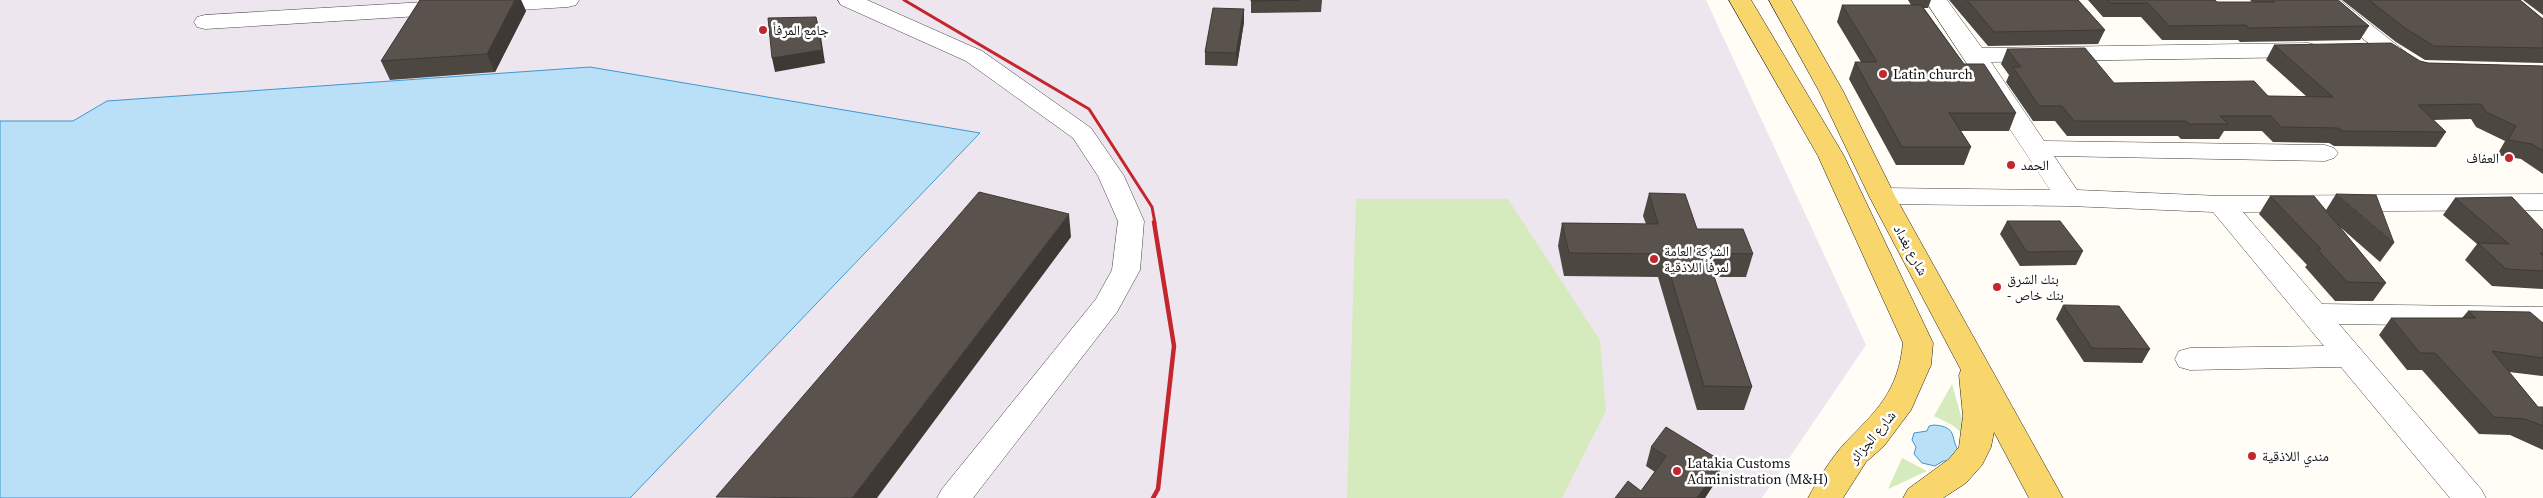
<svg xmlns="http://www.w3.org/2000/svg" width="2543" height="498" font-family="'Source Serif 4','Noto Naskh Arabic',serif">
	<rect width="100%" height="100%" fill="#fffdf5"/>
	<path fill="#eee6ef" d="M0 0H1706L1866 345 1762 498H630L980 134 590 67 107 101 73 121H0Z"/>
	<path fill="#d5ebbd" d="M1356 199H1508L1600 340 1606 411 1562 498H1347Z
		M1952 384 1967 437 1952 425 1934 416Z
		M1902 458 1927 471 1888 489Z"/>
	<path fill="#b9e0f7" stroke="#3f96cf" d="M590 67 980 133 630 498H0V121H73L107 101Z
		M1934 425C1958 427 1950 437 1958 450L1950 461H1943L1935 466 1922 463 1914 454 1916 447 1912 440 1914 433 1927 431 1929 426Z"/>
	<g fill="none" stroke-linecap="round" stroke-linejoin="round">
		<g stroke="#444" stroke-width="1">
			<path id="minor" d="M459 0H579L576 5 568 7 205 29 197 27 194 22 197 17 205 15Z
				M838 0H867L982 51 1091 128 1124 176 1144 221 1140 270 1117 312 973 498H937L942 489 1096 299 1112 270 1118 221 1098 176 1073 138 966 61 841 5Z
				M1925 0H1947L1982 48 2308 43 2316 45 2319 50 2316 55 2308 57 1991 62 2044 141 2325 145 2334 148 2338 153 2334 158 2325 161 2054 156 2077 190 2221 196 2543 194V210L2243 212 2322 304 2543 307V327L2339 324 2481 489 2486 498H2450L2341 367 2190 370 2179 367 2175 359 2179 351 2190 348 2324 346 2213 212 2069 206 1882 204 1873 202 1869 196 1873 190 1882 188 2050 190Z
				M2315 0H2340L2422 65 2418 70 2410 72 2402 70Z"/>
		</g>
		<g stroke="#222" stroke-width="1">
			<path id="major" d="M1729 0H1751L1844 156 1933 343 1931 365 1911 410 1884 446 1866 462 1843 498H1808C1818 480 1831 458 1845 443 1877 410 1898 392 1903 343L1818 156Z
				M1769 0H1791L1843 91 1895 196 2063 498H2029L1994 432 1991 447 1982 465 1966 483 1943 498H1903L1908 489 1949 459 1959 447 1963 416 1959 375 1961 370 1869 196 1819 91Z"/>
		</g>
		<use href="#minor" fill="#fff" fill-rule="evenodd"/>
		<use href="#major" fill="#f9d66b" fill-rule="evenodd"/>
		<path stroke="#c4262e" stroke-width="3" d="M904 0 1089 109 1152 207 1155 223"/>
		<path stroke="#c4262e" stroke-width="4.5" d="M1153 498 1158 489 1174 346 1154 222"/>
	</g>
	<path fill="#4d4742" d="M420 0H521L526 11 495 72 390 80 381 61Z
		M1251 0H1322L1321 12 1251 13Z
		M1908 0H1931L1928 8H1924L1964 64 2016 113 2009 131H1961L1971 147 1964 165H1896L1849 79 1855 62H1861L1837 22 1842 5H1911Z
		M1949 0H2078L2105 30 2098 44 1988 46Z
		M2088 0H2215L2217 2H2252L2250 0H2338L2369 26 2360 40 2240 42 2238 40H2162L2141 17H2103Z
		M2342 0H2520L2543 19V63L2425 60 2396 42Z
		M2523 0H2543V15Z
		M1244 9V22L1237 66 1205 65V52Z
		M2274 45 2420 61 2428 63 2543 66V174L2521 159 2497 155 2505 141 2476 127 2471 119 2433 120 2446 132 2436 147 2334 146 2329 143 2273 142 2262 131H2224L2219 139H2181L2178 136H2067L2055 121H2033L2006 82 2009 75 2001 64 2007 49 2114 83 2268 96 2307 97 2266 60Z
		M1649 193 1697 229 1753 254 1746 277H1714L1752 387 1744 410H1697L1658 277 1564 276 1558 246 1562 223 1646 224 1643 216Z
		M2336 194 2394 243 2380 262 2340 227 2386 283 2373 301H2335L2305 267 2307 265 2259 214 2270 196 2326 210Z
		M2455 198 2543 230V289L2492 286 2465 260 2477 244 2443 215Z
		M2007 221 2083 251 2076 265 2020 266 2000 234Z
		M2063 305 2150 349 2142 363 2084 362 2056 319Z
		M2468 311 2543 323V376L2509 372 2538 407H2543V450L2510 435 2479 434 2422 370H2407L2379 335 2391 318H2462Z
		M1651 447 1723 462 1716 481 1705 498H1615L1641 491 1655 472 1646 466Z"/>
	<path fill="#3f3936" d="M515 0H521L526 11 495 72 487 54Z
		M1244 9V22L1237 66 1236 53Z
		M816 17 820 30 825 63 775 72 772 58Z
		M1069 214 1071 237 877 498H852Z
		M1723 462 1716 481 1705 498H1697Z"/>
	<path fill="#5a524d" stroke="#3f3936" d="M420 0H515L487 54 381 61Z
		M1251 0H1300L1251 1Z
		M1967 0H2078L2105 30 1994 32Z
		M2107 0H2215L2217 2H2275L2273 0H2338L2369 26 2248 28 2246 25 2169 26 2148 3H2110Z
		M2369 0H2520L2543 19V48L2434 46 2405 28Z
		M1842 5H1921L1964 64H1984L2016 113H1949L1971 147H1902L1855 62H1877Z
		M1213 8 1244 9 1236 53 1205 52Z
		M816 17 822 50 772 58 768 18Z
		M2391 43 2420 61 2428 63 2543 66V151L2532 144 2508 140 2516 126 2486 112 2481 104 2418 105 2446 132 2343 131 2338 128 2281 127 2271 116H2220L2228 124H2189L2186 121H2074L2062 106H2039L2013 67H2021L2007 49 2085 48 2114 83 2254 81 2268 96 2333 97 2274 45Z
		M979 192 1069 214 852 498 716 497Z
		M1649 193 1685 194 1697 229H1743L1753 254 1706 253 1752 387 1704 386 1664 254 1569 253 1562 223 1658 224Z
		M2336 194 2376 195 2394 243Z
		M2270 196H2314L2386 283 2347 282 2317 249H2321Z
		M2512 197 2543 230V254L2540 253 2543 256V271L2506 269 2478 243 2509 244 2455 198Z
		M2007 221H2060L2083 251 2027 252Z
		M2063 305 2119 306 2150 349 2092 348Z
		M2468 311 2530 312 2543 323V358L2492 351 2538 407H2543V426L2525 419 2494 417 2435 353H2420L2391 318H2476Z
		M1666 427 1723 462 1697 498H1615L1628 481 1641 491 1666 456 1651 447Z"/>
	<g fill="#c4262e" stroke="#fff" stroke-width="2">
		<circle cx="763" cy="30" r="5"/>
		<circle cx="1883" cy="74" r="5"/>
		<circle cx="2509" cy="158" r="5"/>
		<circle cx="2011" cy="165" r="5"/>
		<circle cx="1654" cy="259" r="5"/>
		<circle cx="1997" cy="287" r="5"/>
		<circle cx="2252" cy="456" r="5"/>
		<circle cx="1677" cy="471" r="5"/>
	</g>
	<g text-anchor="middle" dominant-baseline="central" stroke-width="5" stroke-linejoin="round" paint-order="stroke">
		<g font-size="14" fill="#111" stroke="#fff" text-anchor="start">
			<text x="773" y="30">جامع المرفأ</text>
			<text x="1893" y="74">Latin church</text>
			<text x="2499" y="158" text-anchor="end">العفاف</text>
			<text x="2021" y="165">الحمد</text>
			<text x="1664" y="251">الشركة العامة<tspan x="1664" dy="16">لمرفأ اللاذقية</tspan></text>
			<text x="2007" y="279">بنك الشرق<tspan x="2007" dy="16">- بنك خاص</tspan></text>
			<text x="2262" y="456">مندي اللاذقية</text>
			<text x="1687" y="463">Latakia Customs<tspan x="1687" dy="16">Administration (M&amp;H)</tspan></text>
		</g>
		<g font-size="14" fill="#111" stroke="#fff">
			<text transform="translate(1911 250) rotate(61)">شارع بغداد</text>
			<text transform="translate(1872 437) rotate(-50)">شارع الجزائر</text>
		</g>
	</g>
</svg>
